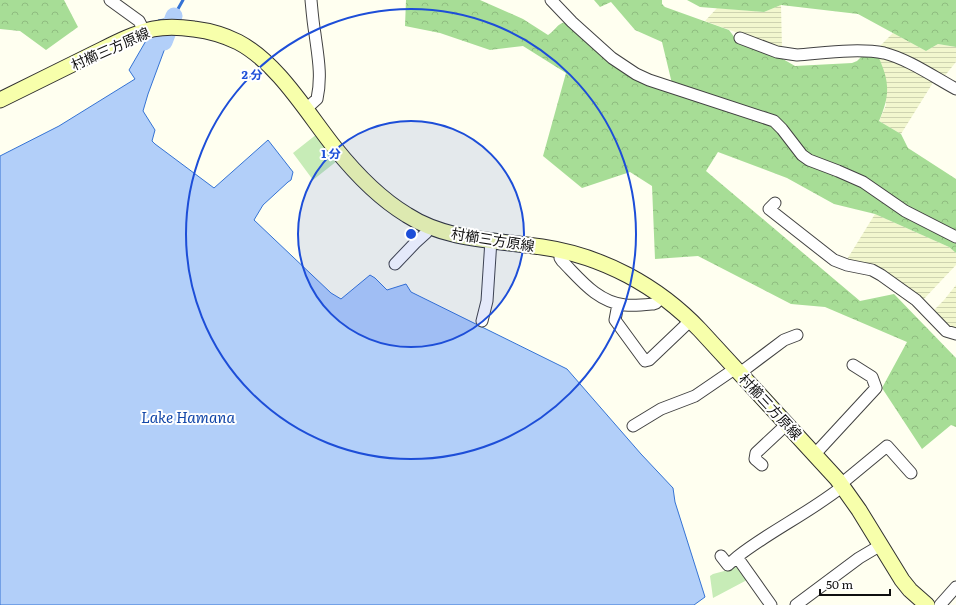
<svg xmlns="http://www.w3.org/2000/svg" width="956" height="605" font-family="Literata,'Noto Sans JP',serif">
	<defs>
		<pattern id="farmland-rules" width="6" height="5" patternUnits="userSpaceOnUse"><rect width="6" height="5" fill="#f2f7ce"/><path d="M0 2.5h6" fill="none" stroke="#ced3b0"/></pattern>
		<pattern id="forest-crowns" width="20" height="18" patternUnits="userSpaceOnUse"><rect width="20" height="18" fill="#a7dd96"/><path d="M2 6a3 3 0 1 1 6 0M12 15a3 3 0 1 1 6 0" fill="none" stroke="#8fbc80"/></pattern>
	</defs>
	<rect width="100%" height="100%" fill="#fffff0"/>
	<path fill="url(#farmland-rules)" d="M781 5 782 49 705 21 717 8 764 12Z
		M893 33 926 51 938 44 956 47V62L943 78 877 49Z
		M878 56 895 60 934 81 901 134 879 121 886 105Z
		M875 214 949 247 956 253V265L922 301 846 261Z
		M956 285V331L953 330 932 312 944 300Z"/>
	<path fill="#c7ecb7" d="M317 134 337 161 313 180 293 153Z
		M735 564 747 580 713 598 710 576 713 574 728 570Z"/>
	<path fill="url(#forest-crowns)" d="M0 0H64L78 27 46 50 20 31 0 29Z
		M406 0H480L523 19 548 35C555 31 557 23 566 22L576 31 674 92 662 42 635 30 611 2 600 7 594 0H662V4L665 7 729 30 735 38 776 55 795 66 852 63 857 61 862 56H878C890 82 890 95 879 121L901 134 908 148 956 179V253L949 247 875 214 834 204 787 178 718 152 706 171 860 301 894 294 956 358V427L951 425 922 449 882 388 907 342 825 307 791 304 698 256 655 259 652 186 630 172 582 188 543 156 566 73 523 46 490 50 440 33 405 26Z
		M687 0H956V47L938 44 926 51 858 14 781 5 764 12 700 7Z"/>
	<path fill="#b2cff9" stroke="#3573d4" d="M164 19 175 21 148 94 143 111 155 130 152 141 155 144 214 188 268 140 293 172 291 180 288 182 263 205 254 220 331 293 341 299 370 275 375 278 387 290 406 284 411 292 567 369 641 454 673 488 675 502 705 597 694 605H0V156L59 126 135 79 129 70 158 20Z"/>
	<g fill="none" stroke-linecap="round" stroke-linejoin="round">
		<path stroke="#3573d4" stroke-width="3" d="M174 16 183 0"/>
		<path stroke="#b2cff9" stroke-width="17" d="M164 42 174 16"/>
		<g stroke="#424242" stroke-width="13">
			<path id="street" d="M110 0 139 21 144 31
				M551 0 572 22 612 58 636 74 649 80 774 121 782 129 802 155 809 160 838 171 863 182 905 211 956 237
				M740 38 777 52 797 55C824 53 858 48 884 53 908 59 934 77 956 89
				M306 109 317 99C322 76 318 57 315 34 313 23 312 11 311 0
				M775 203 769 209 834 260 847 265 872 270 881 275 916 300 946 331 956 334
				M561 250 560 258 562 261C580 279 597 302 625 305 634 306 643 305 653 304L656 303 662 296
				M395 264 415 243 426 233 430 227
				M618 304 615 320 645 361 649 360 691 320
				M482 321 487 301 491 240
				M740 373 784 340 797 335
				M633 426 661 409 695 396 736 368
				M815 454 876 388 872 377 853 365
				M762 465 755 459 756 453 787 424
				M841 484 887 446 911 473
				M721 556 728 565 737 557
				M771 605 737 557C770 531 809 513 843 486
				M796 605 859 558 881 545
				M940 605 956 587"/>
		</g>
		<g stroke="#313131" stroke-width="17">
			<path id="secondary" d="M0 100C30 85 59 71 89 56 110 46 131 34 153 29 167 26 181 27 194 29 210 31 224 35 238 42 278 63 307 113 335 148 355 173 379 198 407 215 447 241 497 240 542 247 603 256 658 286 700 330L837 479 859 510 902 580 910 590 927 605"/>
		</g>
		<use href="#street" stroke="#fff" stroke-width="11"/>
		<use href="#secondary" stroke="#f7ffab" stroke-width="15"/>
	</g>
	<circle cx="411" cy="234" r="113" fill="#1d4ed8" fill-opacity=".12"/>
	<g fill="none" stroke="#1d4ed8" stroke-width="2">
		<circle cx="411" cy="234" r="113"/>
		<circle cx="411" cy="234" r="225"/>
	</g>
	<g text-anchor="middle" dominant-baseline="central" stroke-width="4" stroke-linejoin="round" paint-order="stroke">
		<g font-size="14" fill="#0f0f0f" stroke="#fff">
			<text transform="translate(110 48) rotate(-24)">村櫛三方原線</text>
			<text transform="translate(493 239) rotate(9)">村櫛三方原線</text>
			<text transform="translate(771 406) rotate(47)">村櫛三方原線</text>
		</g>
		<g font-size="15" font-style="italic" fill="#1146a8" stroke="#fff">
			<text x="188" y="416">Lake Hamana</text>
		</g>
	</g>
	<circle cx="411" cy="234" r="6" fill="#1d4ed8" stroke="#fff" stroke-width="2"/>
	<g font-size="12" text-anchor="middle" font-weight="bold" fill="#1d4ed8" stroke="#fff" stroke-width="4" stroke-linejoin="round" paint-order="stroke">
		<text x="252" y="79">2 分</text>
		<text x="331" y="158">1 分</text>
	</g>
	<path d="M820 589v6h70v-6" fill="none" stroke="#0f0f0f" stroke-width="2"/>
	<text x="826" y="589" font-size="12" fill="#0f0f0f" stroke="#ffffff" stroke-width="3" paint-order="stroke">50 m</text>
</svg>
